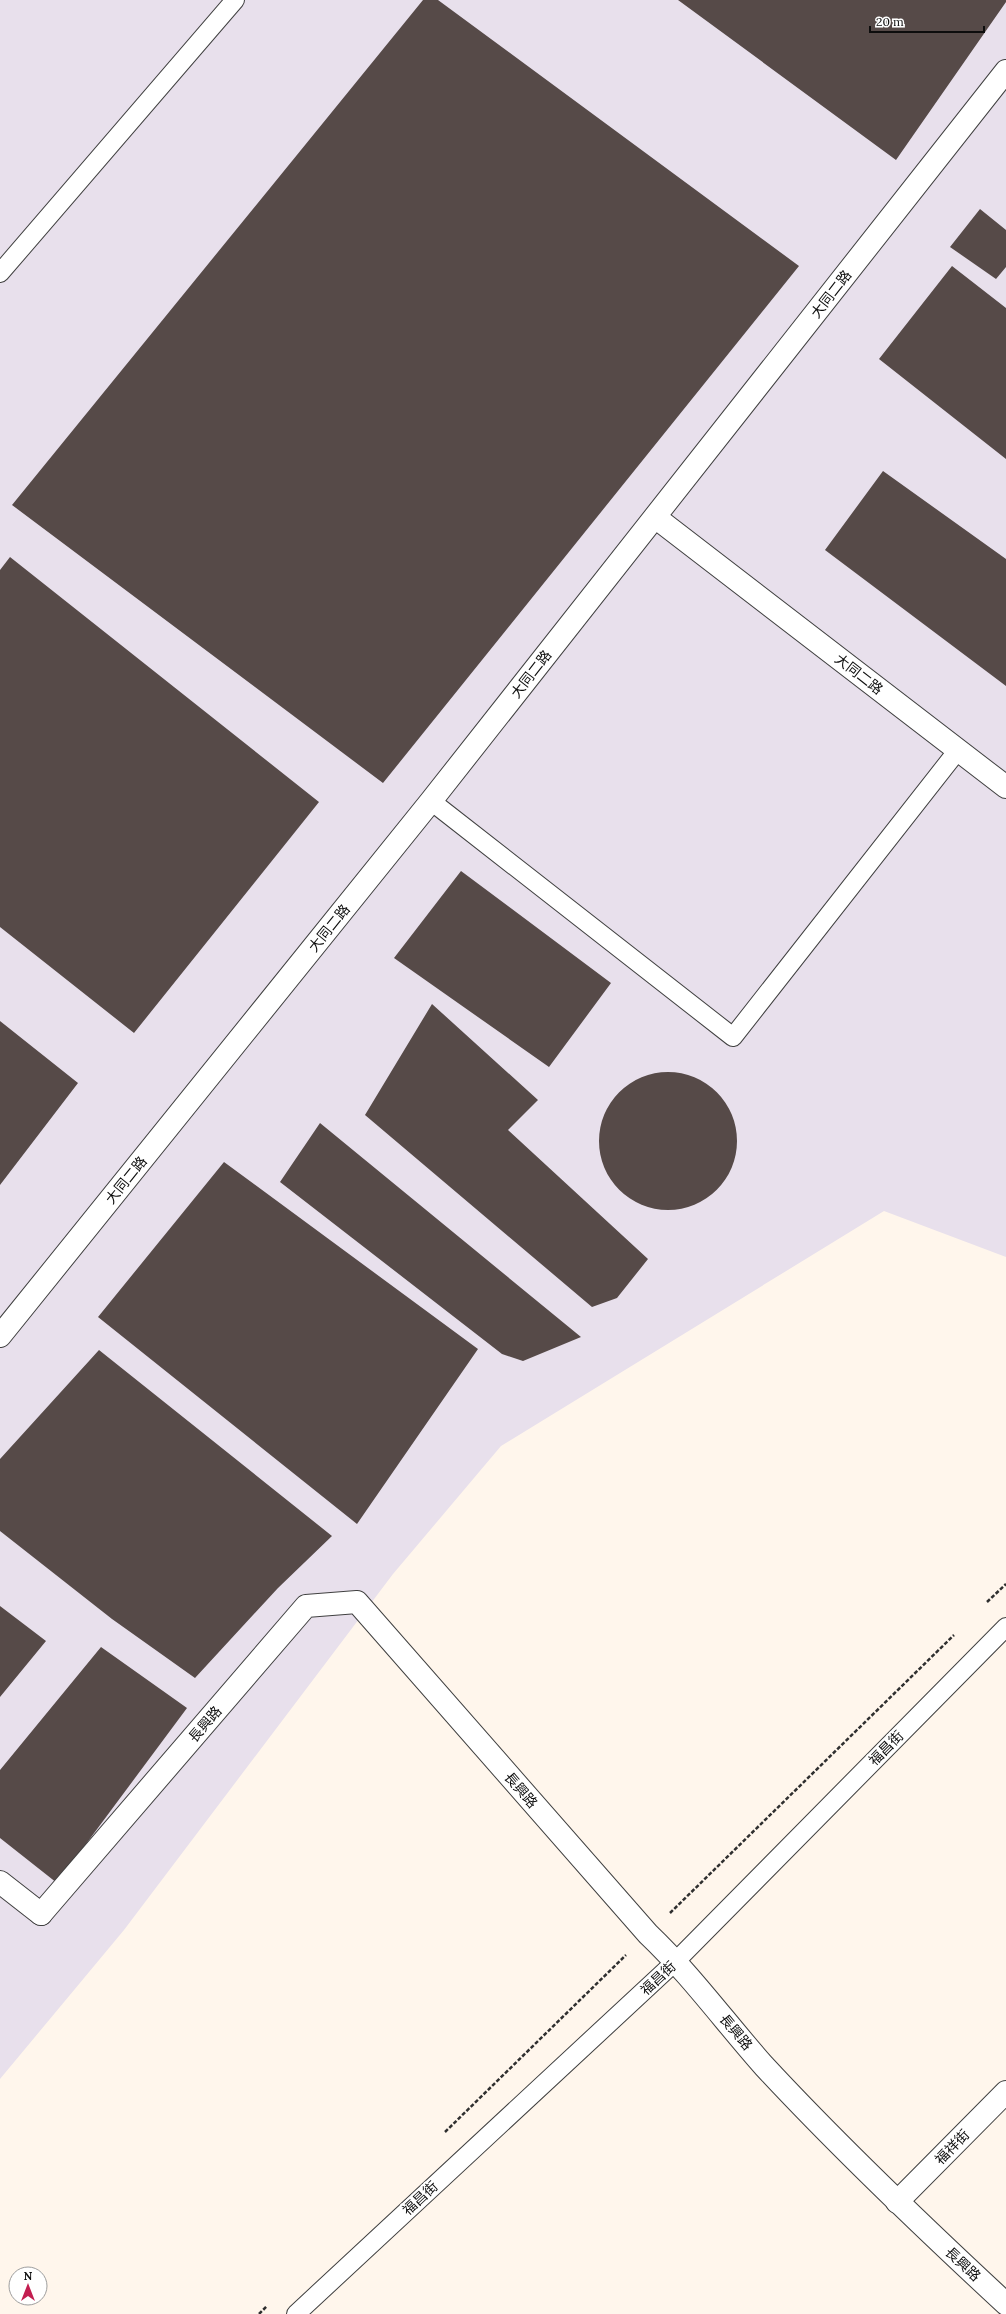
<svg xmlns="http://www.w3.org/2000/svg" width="1006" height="2314" font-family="Lora,'Noto Sans TC',serif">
	<rect width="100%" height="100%" fill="#fff6ec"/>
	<path fill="#e8e0ec" d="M0 0H1006V1257L884 1211 501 1446 393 1574 124 1930 0 2079Z"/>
	<path fill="#564a48" d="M423 0H438L799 266 383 783 12 505Z
		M678 0H1006V2L896 160Z
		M980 209 1006 230V267L996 279 950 247Z
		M952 266 1006 308V459L879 359Z
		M883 471 1006 559V686L825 550Z
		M10 557 319 802 134 1033 0 927V570Z
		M461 871 611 983 549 1067 394 958Z
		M432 1004 538 1100 508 1130 648 1259 617 1298 592 1307 365 1115Z
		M0 1021 78 1083 0 1185Z
		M599 1141a69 69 0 1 1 138 0a69 69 0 1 1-138 0Z
		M320 1123 581 1337 523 1361 502 1354 280 1182Z
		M224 1162 478 1349 357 1524 98 1317Z
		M99 1350 332 1536 278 1588 195 1678 112 1619 0 1531V1459Z
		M0 1606 46 1641 0 1697Z
		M101 1647 187 1708 57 1883 0 1838V1770Z"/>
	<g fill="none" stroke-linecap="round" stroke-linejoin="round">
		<g stroke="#404040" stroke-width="20">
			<path id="service" d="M0 273 235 0
				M431 801 733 1037 958 750
				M296 2314 676 1961 1006 1627"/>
		</g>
		<g stroke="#404040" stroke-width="24">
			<path id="minor" d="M655 517 1006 787
				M0 1336 431 801 1006 71
				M0 1882 41 1914
				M897 2202 1006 2092"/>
		</g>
		<g stroke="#404040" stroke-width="24">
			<path id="tertiary" d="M41 1914 306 1606 357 1602 648 1934C691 1975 725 2022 764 2066 841 2149 923 2227 1006 2304"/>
		</g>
		<path stroke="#2f2f2f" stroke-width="2.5" stroke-dasharray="4 2" stroke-linecap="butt" d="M987 1602 1006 1584
			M670 1913 954 1635
			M445 2132 626 1955
			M259 2314 267 2306"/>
		<use href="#service" stroke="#fff" stroke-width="18"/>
		<use href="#minor" stroke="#fff" stroke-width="22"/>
		<use href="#tertiary" stroke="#fff" stroke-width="22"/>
	</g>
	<g text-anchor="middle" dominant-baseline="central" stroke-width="4" stroke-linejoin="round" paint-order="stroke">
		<g font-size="14" fill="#0d0d0d" stroke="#fff">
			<text transform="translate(831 294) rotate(-52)">大同二路</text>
			<text transform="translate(531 674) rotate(-52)">大同二路</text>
			<text transform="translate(859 674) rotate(38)">大同二路</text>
			<text transform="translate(329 928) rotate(-51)">大同二路</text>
			<text transform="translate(126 1180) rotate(-51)">大同二路</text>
			<text transform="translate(205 1724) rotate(-49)">長興路</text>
			<text transform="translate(886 1748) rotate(-45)">福昌街</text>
			<text transform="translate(521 1790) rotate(49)">長興路</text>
			<text transform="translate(658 1978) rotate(-43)">福昌街</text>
			<text transform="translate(736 2032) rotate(50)">長興路</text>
			<text transform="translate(952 2147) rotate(-46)">福祥街</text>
			<text transform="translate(420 2198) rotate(-43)">福昌街</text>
			<text transform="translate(963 2264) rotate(43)">長興路</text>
		</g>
	</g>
	<g transform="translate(28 2286)"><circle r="19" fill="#ffffff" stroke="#9e9e9e"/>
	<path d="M0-3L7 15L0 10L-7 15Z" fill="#c31e50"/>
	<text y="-6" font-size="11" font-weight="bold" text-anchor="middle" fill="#0d0d0d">N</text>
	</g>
	<path d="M870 26v6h114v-6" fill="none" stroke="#0d0d0d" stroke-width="2"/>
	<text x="876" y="26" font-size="12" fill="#0d0d0d" stroke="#ffffff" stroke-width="3" paint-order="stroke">20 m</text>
</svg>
